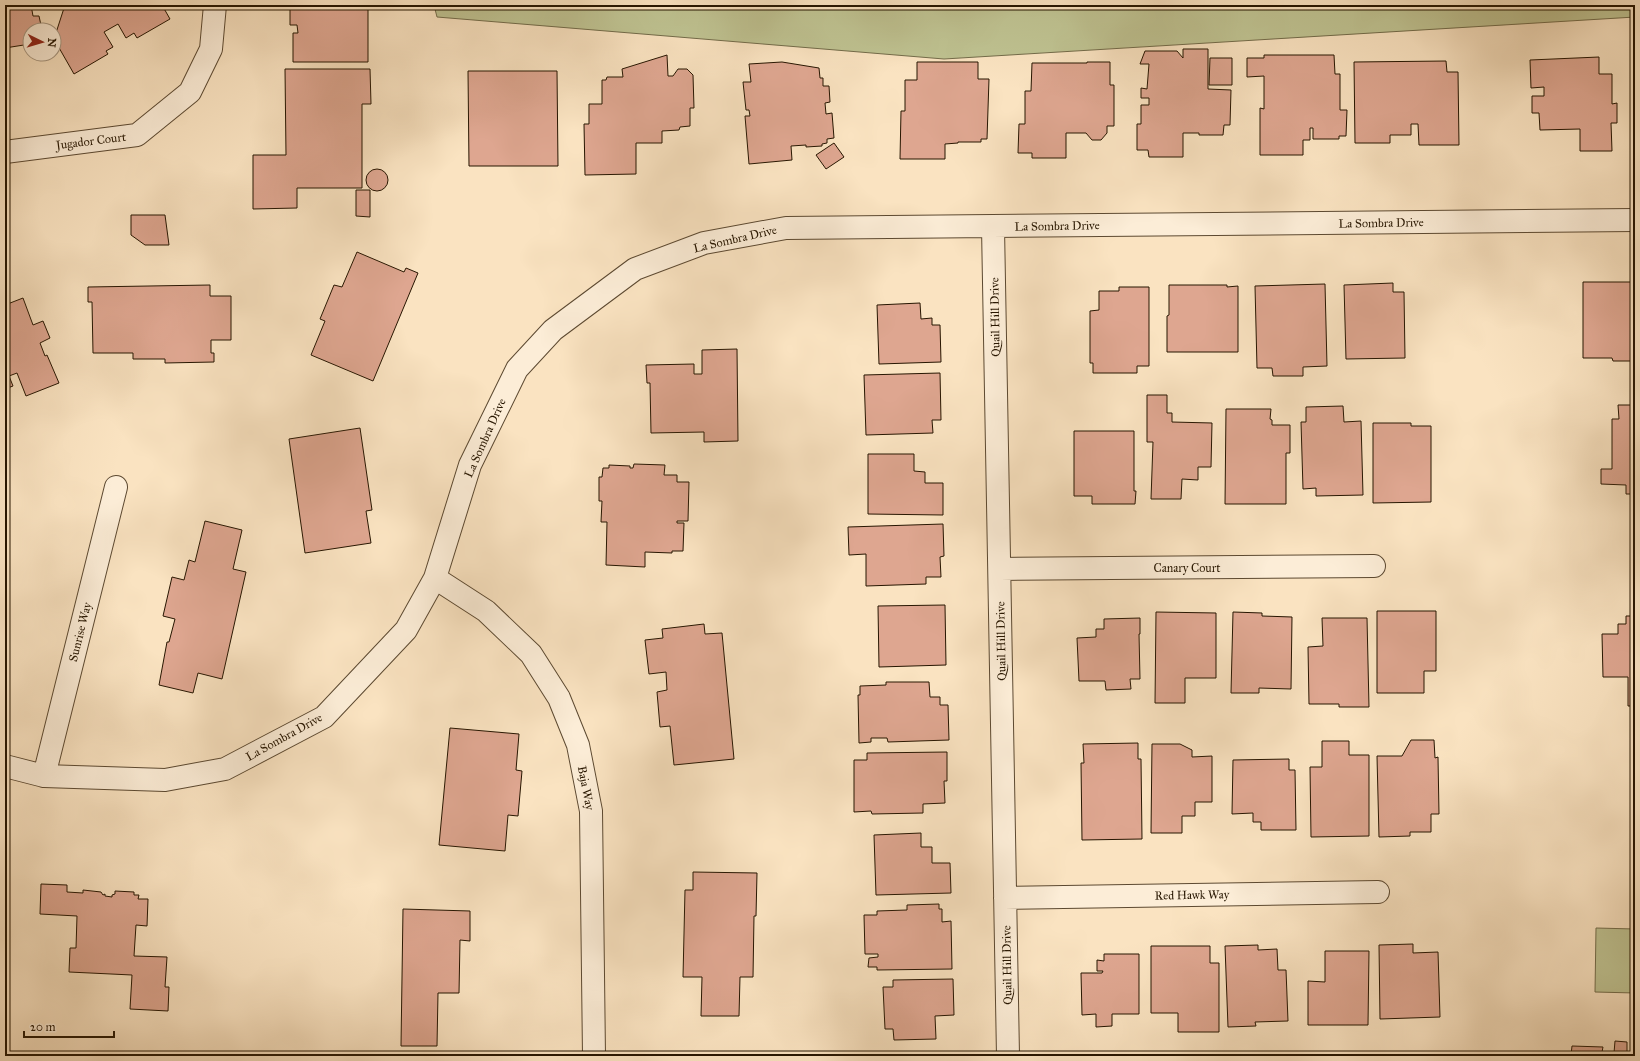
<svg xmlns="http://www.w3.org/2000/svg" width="1640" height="1061" font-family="'IM FELL Great Primer',serif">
	<rect width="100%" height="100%" fill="#fae3c1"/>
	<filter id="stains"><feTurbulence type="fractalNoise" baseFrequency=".005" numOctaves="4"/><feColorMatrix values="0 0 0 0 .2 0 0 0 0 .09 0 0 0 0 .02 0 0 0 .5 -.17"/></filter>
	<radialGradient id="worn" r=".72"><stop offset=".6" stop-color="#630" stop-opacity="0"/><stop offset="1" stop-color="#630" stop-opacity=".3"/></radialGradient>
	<path fill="#bfc392" stroke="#736c4a" d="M434 5H1635V17L944 59 437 17Z
		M1596 928 1635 929V993L1595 992Z"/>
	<path fill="#dea690" stroke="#271601" d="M5 5H31L33 16H39L42 30H30V44L5 48Z
		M65 5H162L170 19 137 38 134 33 126 38 118 24 104 32 113 47 106 51 108 54 74 74 54 39Z
		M290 5H368V62H293V33H298L297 25H290Z
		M1183 49H1208V89L1231 90 1230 125H1224L1223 135H1199V133H1183V157H1149L1148 150H1137V124H1141V105H1149V98H1141V88L1147 89 1149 64H1140L1145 51H1177L1183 58Z
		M667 55 668 76H673L678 69H687L693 75 694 108H690V126L680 127 679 130 662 131V143H636V174L585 175 584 124H589V104H602V80H606L607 77H623L622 69Z
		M1264 55H1334L1335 74H1340V110H1347L1346 136H1339V139H1313V128H1310V140H1303V155H1260V108L1264 109V76L1247 77V58H1264Z
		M1599 57V74H1612V104L1617 103V123H1611L1612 151H1580V129L1540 130 1539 113H1532V96H1544V87L1531 88 1530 60Z
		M1210 58H1232V85H1209Z
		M1446 61 1447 72H1458L1459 145H1419L1418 124H1411V135H1390V143H1355L1354 62Z
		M782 62 819 68 820 78H823V86H829L830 102 825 103 826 114 832 113 834 138 827 139V143L822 144V146L806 147V145L791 146 792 160 749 164 745 116H750L749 110H746L743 82H751L749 64Z
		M917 62H978V79H989L987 139H981V142H958V143L945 144V159H900L901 111H905V80H917Z
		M1087 62H1110V85H1114V126H1107V133L1101 140H1092L1086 133H1066V158H1032V153H1018L1019 124H1025V91H1031L1032 63H1087Z
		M285 69H370L371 104H362V188H297V208L253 209V155H286Z
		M468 71H557L558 166H469Z
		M1631 76H1635V128H1631Z
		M834 143 844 157 826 169 816 155Z
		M366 180a11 11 0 1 1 22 0a11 11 0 1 1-22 0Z
		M356 190H370V217L356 216Z
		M131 215H165L169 245H145L131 235Z
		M357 252 404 272 406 268 418 273 373 381 311 355 325 321 320 319 334 285 342 287Z
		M1583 282H1635V361H1613L1612 358H1583Z
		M1393 283V292H1404L1405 358 1346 359 1344 285Z
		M1325 284 1327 366 1303 367V376H1273L1272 368H1257L1255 286Z
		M210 285V296H231V340H211V353H214V362L165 363V359H133V353H93L92 302H88V287Z
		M1169 285H1227V287L1238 286V352H1167V316L1169 315Z
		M1119 287H1149V366H1137V373H1093V363H1090V311L1099 310V291H1119Z
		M23 298 33 325 43 321 50 338 40 343 45 356 47 355 59 383 26 396 17 373 9 376 13 386 5 389V305Z
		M920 303 921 319 932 318V325H940L941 362 879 364 877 305Z
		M737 349 738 441 704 442V432L651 433 650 383H647L646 365 694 364V374H702V350Z
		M940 373 941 420H932L933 433 866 435 864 375Z
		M1147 395H1167V413H1172V422L1212 423 1211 467H1198V480L1182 479 1181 499H1151L1153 442H1147Z
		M1618 405H1635V494H1626V485L1601 484V469H1612V419H1619Z
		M1343 406 1344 422 1361 421 1363 495 1316 496V488L1303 489 1301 422H1306V407Z
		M1226 409H1271L1270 419 1272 420V425H1290V453H1286V504H1225Z
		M1373 423H1411V426H1431V502L1373 503Z
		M360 428 372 510 366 511 371 543 305 553 289 439Z
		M1074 431H1134V491H1136L1135 504H1092V496H1074Z
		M868 454H914V471L925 472V483H943V515L868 514Z
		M634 464 665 465 664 475H677V482H689L688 521H677V523H684L683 551H672V553L645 552V567L606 565 607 522H601L602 501H599V477H602L603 468H609V465L630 466V468H633Z
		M205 521 242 530 233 569 246 572 222 679 198 673 193 693 159 685 167 642H169L175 619 163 616 172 577 184 580 189 560 195 562Z
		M943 524 944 556 940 557 941 577H926V584L866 586V554L849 555 848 527Z
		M5 579 9 580 5 594Z
		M945 605 946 665 879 667 878 606Z
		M1377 611H1436V671H1424V693H1377Z
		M1156 612 1216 613V678H1185V703H1155Z
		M1233 612 1262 613V616L1292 617 1291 689 1259 688V693H1231Z
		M1626 616H1635V706H1628V677H1603L1602 634H1618V624H1626Z
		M1140 618V634H1139L1140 679H1130L1131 689 1106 690 1105 681H1079L1077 638 1096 637V629H1104V619Z
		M1322 618H1367L1369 707H1339V704H1309L1308 647 1323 646Z
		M704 624 705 634 722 633 734 759 674 765 670 726 660 727 657 692 667 690 666 672 649 674 645 640 663 638 662 629Z
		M886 682H929L930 697H940V705H948L949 740 888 742 887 738H871V742L859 743 858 695H860V686L886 685Z
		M450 728 519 734 516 770 522 771 518 816 508 815 505 851 439 845Z
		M1411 740H1434L1435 758 1438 757 1439 814H1431V832H1410V836L1379 837 1377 756H1402Z
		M1322 741H1349V755H1369V836L1311 837 1310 767H1322Z
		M1138 743V759H1141L1142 839 1082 840 1081 763H1084L1083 744Z
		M1152 744H1180L1192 750V757L1212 756V802H1195V816H1182V833H1151Z
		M947 752V781H944L945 803 923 804V813L872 814 871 811 854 812V760H867V753Z
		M1289 759V770H1295L1296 830H1261V822H1253V813L1232 814 1233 760Z
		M921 833V847H932V863H950L951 893 876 895 874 835Z
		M693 872 757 873 756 916H754L753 977H740L739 1016H701L702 977H683L685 890H693Z
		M41 884 67 885V892L83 893V890L101 892 103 895 105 894V896L112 897V895L115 894V891L134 892V895H139L138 899H148L147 926 136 925 134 956 167 957 165 987H169L168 1011 130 1009 132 975 69 972 70 948H76L77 916 40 914Z
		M939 904V909H942V922L951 921 952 969 877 970V967H868L869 958 878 957V954H865L864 915H877V911L907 910V905Z
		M403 909 470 911V941L460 940 459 993H438L437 1046H401Z
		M1413 944V953L1438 952 1440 1017 1380 1019 1379 945Z
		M1258 945V950L1277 949 1278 970H1286L1288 1021 1255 1022 1256 1026 1228 1027 1225 946Z
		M1151 946H1210V963H1219V1032H1178V1013H1151Z
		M1325 951H1369L1368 1025H1308V981L1325 982Z
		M1104 954H1139V1014H1112V1026L1096 1027V1014L1082 1015 1081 973H1102L1103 971H1097V960L1104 961Z
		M953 979 954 1015 935 1016 936 1039 894 1040 893 1029H885L883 987H893V980Z
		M1615 1041 1627 1042V1054H1629V1056H1569V1055H1571L1572 1046 1603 1047 1602 1052 1614 1053Z"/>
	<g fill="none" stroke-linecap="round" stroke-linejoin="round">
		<g stroke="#5c4931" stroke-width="24">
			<path id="minor" d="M5 152 137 135 190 92 211 49 215 5
				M993 227 1008 1056
				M1000 569 1374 566
				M435 578 486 611 531 654 559 698 578 745 591 811 594 1056
				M5 766 44 776 165 780 225 769 324 717 406 630 435 578 470 465 517 369 553 330 635 269 704 243 786 228 1635 220
				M44 776 116 487
				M1005 898 1378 892"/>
		</g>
		<use href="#minor" stroke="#fcedd7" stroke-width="22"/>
	</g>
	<g text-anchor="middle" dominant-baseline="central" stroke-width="3.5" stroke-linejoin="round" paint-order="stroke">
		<g font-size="12" fill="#271601" stroke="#fcedd7">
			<text transform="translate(91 141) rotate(-7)">Jugador Court</text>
			<text transform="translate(1381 223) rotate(-1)">La Sombra Drive</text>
			<text transform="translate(1057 226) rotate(-1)">La Sombra Drive</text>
			<text transform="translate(735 239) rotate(-13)">La Sombra Drive</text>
			<text transform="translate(995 317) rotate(-91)">Quail Hill Drive</text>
			<text transform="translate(485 438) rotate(-66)">La Sombra Drive</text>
			<text x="1187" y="568">Canary Court</text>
			<text transform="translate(80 632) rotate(-76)">Sunrise Way</text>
			<text transform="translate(1001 641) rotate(-91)">Quail Hill Drive</text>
			<text transform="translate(284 737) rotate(-29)">La Sombra Drive</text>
			<text transform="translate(586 788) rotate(79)">Baja Way</text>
			<text transform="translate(1192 895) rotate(-1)">Red Hawk Way</text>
			<text transform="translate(1007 965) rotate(-91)">Quail Hill Drive</text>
		</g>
	</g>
	<rect width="1640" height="1061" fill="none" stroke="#fae3c1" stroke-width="20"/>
	<rect x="6" y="6" width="1628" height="1049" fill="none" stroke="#271601" stroke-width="2"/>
	<rect x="10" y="10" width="1620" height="1041" fill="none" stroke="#271601"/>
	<g transform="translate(42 42) rotate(95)"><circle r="19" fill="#fcedd7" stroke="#a79781"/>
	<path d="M0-3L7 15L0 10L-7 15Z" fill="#8f2418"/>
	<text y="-6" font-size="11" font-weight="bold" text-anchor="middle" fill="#271601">N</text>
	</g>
	<path d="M24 1031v6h90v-6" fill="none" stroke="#271601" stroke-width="2"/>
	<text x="30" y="1031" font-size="12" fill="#271601" stroke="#fcedd7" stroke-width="3" paint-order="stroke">20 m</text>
	<rect width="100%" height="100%" filter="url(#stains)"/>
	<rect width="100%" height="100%" fill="url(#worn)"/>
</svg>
